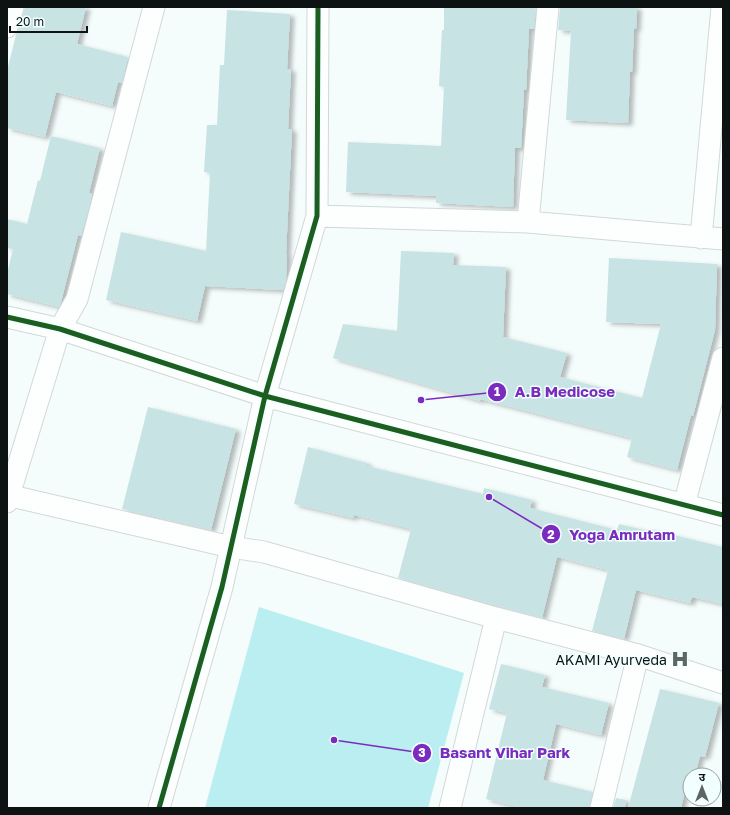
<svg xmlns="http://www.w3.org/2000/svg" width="730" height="815" font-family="'Golos Text','Noto Sans Devanagari',sans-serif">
	<defs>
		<filter id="shadow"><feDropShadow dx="4.5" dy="2.5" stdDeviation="2" flood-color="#0004"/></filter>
	</defs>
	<rect width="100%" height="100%" fill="#f4fcfc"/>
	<path fill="#bbeef0" d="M259 607 464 673 428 808H205Z"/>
	<path fill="#c7e3e4" filter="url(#shadow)" d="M25 7H86L77 44 128 57 122 83 118 82 112 106 56 92 45 137 7 128V71L16 35 18 30Z
		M444 7H536L534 29H529L526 90H524L521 148H515L513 207 436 203V196L346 192 348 142 441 146 444 87 439 86 442 30H444Z
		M560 7H637L636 29H634L632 72H630L628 123 566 120 571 31 558 30Z
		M227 10 290 14 287 69H291L288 129H292L286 254H287L286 282 283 290 205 286 197 321 106 300 121 232 206 251 210 173 204 172 207 125H217L220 65H224Z
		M51 136 100 148 89 193 92 194 89 208 81 236 78 235 61 302 59 307 7 294V274L13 249 7 248V219L27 224 38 180 40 181Z
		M401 251 454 253 453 265 506 267 503 337 567 353 560 377 642 398 661 324 606 322 609 258 717 264 715 330 693 416 691 415 677 470 627 457 632 438 480 399V401L333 358 343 324 397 331Z
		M148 407 236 429 211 530 122 509Z
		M308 447 367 463V466L483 494 484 488 532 500 530 508 617 530 619 524 648 531 649 529 723 547V604L692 597 690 603 636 590 624 639 592 631 608 570 557 557 542 618 398 578 411 529 354 515 353 518 294 504Z
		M501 664 545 675 542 687 609 703 601 735 556 724 543 780 593 792 589 808H523L486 799 507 713 489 709Z
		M660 689 719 703 705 757 700 756 695 775H690V787H686L681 808H628Z
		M616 798 626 800 625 808H613Z"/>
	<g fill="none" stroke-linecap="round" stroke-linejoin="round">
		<g stroke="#d2d8d8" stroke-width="23">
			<path id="minor" d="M7 27 13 7
				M317 216 528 222 723 239
				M528 222 548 7
				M701 238 722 7
				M7 317 60 329 265 396 723 515
				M7 495 231 547 264 552 496 618 638 655 723 683
				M7 502 60 329 77 299 154 7
				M684 505 723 358
				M159 808 222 587 265 396 317 216 318 7
				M450 808 496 618
				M601 808 638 655"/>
		</g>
		<use href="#minor" stroke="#fdffff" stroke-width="21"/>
		<g stroke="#f1ffff" stroke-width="8">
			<path id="cycleway" d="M7 317 60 329 265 396 723 515
				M159 808 222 587 265 396 317 216 318 7"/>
		</g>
		<use href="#cycleway" stroke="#1b5e20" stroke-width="5"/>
	</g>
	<defs>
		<g id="hospital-bare" transform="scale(1.38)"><path d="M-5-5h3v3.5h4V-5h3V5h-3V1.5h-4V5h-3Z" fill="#5e6565" stroke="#f1ffff" stroke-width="2.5" paint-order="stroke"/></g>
	</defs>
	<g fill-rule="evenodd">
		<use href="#hospital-bare" x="680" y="659"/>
	</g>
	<g text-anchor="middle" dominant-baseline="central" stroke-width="3" stroke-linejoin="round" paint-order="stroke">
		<g font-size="14" fill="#0d1313" stroke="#f1ffff" text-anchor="end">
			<text x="667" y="659">AKAMI Ayurveda</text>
		</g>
	</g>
	<path fill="none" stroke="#7b2cbf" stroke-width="1.5" d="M421 400L497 392M489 497L551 534M334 740L422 753"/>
	<g fill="#7b2cbf" stroke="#f1ffff" stroke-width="1.5">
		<circle cx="421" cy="400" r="4"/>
		<circle cx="489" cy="497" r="4"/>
		<circle cx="334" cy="740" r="4"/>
		<circle cx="497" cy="392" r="10"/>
		<circle cx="551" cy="534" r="10"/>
		<circle cx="422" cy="753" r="10"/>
	</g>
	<g font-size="12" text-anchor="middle" font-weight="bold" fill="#fff">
		<text x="497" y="396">1</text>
		<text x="551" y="539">2</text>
		<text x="422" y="757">3</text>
	</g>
	<g font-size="15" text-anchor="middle" font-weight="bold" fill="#7b2cbf" stroke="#f1ffff" stroke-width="3" stroke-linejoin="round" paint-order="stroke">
		<text x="565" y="397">A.B Medicose</text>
		<text x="622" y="540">Yoga Amrutam</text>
		<text x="505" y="758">Basant Vihar Park</text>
	</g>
	<rect width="730" height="815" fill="none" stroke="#0d1313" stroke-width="16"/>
	<g transform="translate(702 787)"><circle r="19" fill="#f1ffff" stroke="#96a1a1"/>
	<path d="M0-3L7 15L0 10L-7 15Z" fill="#5e6565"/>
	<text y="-6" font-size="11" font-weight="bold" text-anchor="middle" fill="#0d1313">उ</text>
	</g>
	<path d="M10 26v6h77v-6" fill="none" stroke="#0d1313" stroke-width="2"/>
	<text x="16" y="26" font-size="12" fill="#0d1313" stroke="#f1ffff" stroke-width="3" paint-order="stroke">20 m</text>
</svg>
